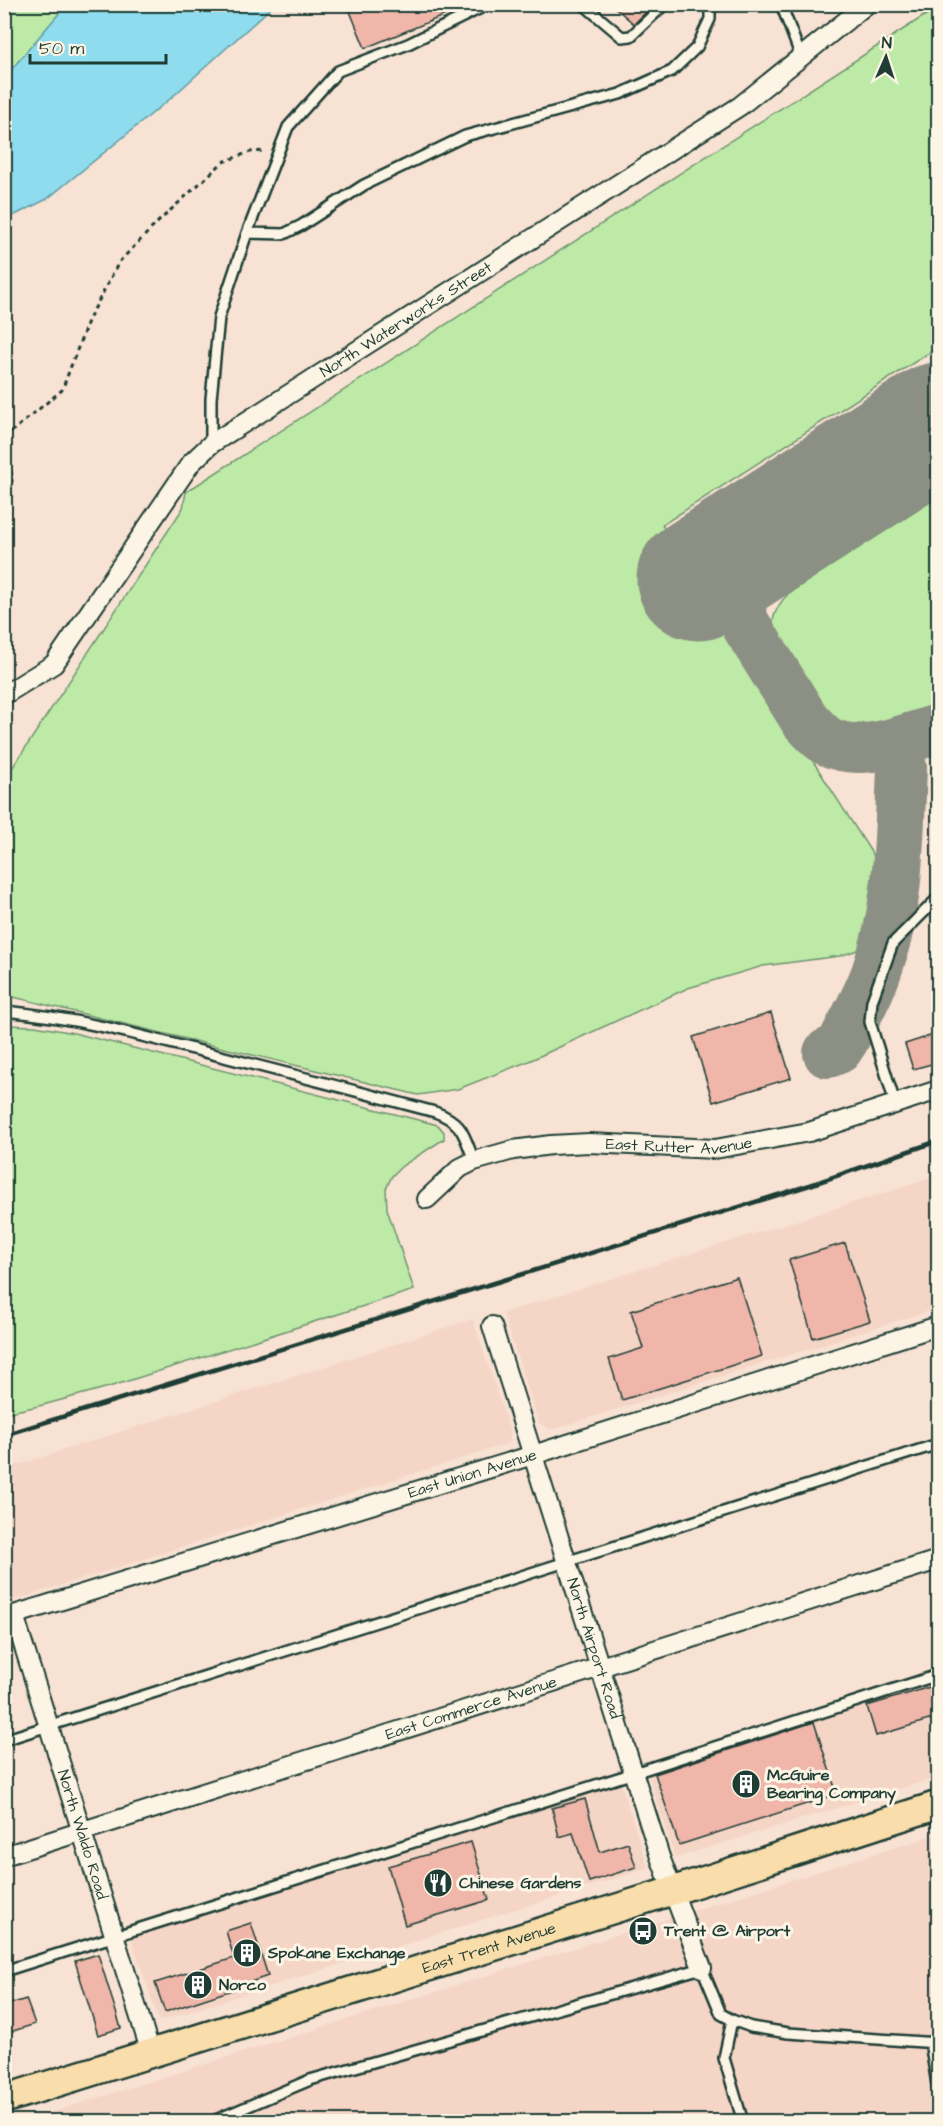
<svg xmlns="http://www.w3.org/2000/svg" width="943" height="2126" font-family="'Architects Daughter',sans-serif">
	<rect width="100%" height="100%" fill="#f8e2d3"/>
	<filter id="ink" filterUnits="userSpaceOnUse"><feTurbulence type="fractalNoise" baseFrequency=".0167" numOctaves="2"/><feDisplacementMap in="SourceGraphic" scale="12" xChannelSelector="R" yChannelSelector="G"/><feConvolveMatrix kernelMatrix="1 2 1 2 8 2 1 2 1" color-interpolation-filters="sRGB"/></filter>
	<g filter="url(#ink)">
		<path fill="#f5d5c6" d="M938 1176V1308L557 1428 549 1429 539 1423 503 1313Z
			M473 1319 510 1433V1439L507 1444 5 1603V1469Z
			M938 1681V1777L675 1858 648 1774Z
			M620 1782 648 1868 159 2021 131 1937Z
			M938 1834V2121H24Z"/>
		<path fill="#bdeaa7" stroke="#6e946e" stroke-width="1.5" d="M5 5H67L5 77Z
			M938 7V347L662 525 880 866C884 893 876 920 870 946L840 956 763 966 688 988 529 1061 458 1089 418 1095 5 995V779L183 508 186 492Z
			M938 497V715L862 735C847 736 838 734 826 725L772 639C771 619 775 607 789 593Z
			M4 1025 35 1026 74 1033 438 1125 444 1132V1139L402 1166 392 1176 386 1189 387 1209 414 1290 109 1387 39 1406 5 1413Z"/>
		<path fill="#8edced" stroke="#629ca3" stroke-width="1.5" d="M67 4 274 5 170 99 47 199 5 220V77Z"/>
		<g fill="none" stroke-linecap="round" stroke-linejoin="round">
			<path stroke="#8c9084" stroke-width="50" d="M755 542C740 567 734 594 744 622L805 720C813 728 819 737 829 742 863 758 905 738 938 729
				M828 1053 838 1049 844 1040C855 1018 868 996 876 973 900 907 899 836 902 767"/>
			<path stroke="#8c9084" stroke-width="123" d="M698 579 938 424"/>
		</g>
		<path fill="#efb6a9" stroke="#1f3d34" stroke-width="1.5" d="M347 4H470V5L365 48Z
			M611 4H654L634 24Z
			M771 1013 791 1078 713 1102 693 1037Z
			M939 1033V1062L913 1069 905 1044Z
			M845 1243 870 1321 813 1338 789 1260Z
			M737 1277 762 1356 622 1400 609 1359 643 1348 631 1311Z
			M933 1686 939 1703V1717L876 1736 867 1706Z
			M814 1722 837 1794 679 1845 655 1774Z
			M585 1799 600 1852 628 1843 636 1867 589 1882 573 1833 559 1837 552 1808Z
			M471 1842 489 1900 405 1925 388 1866Z
			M251 1923 268 1976 241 1985V1987L165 2012 155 1983 234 1958 226 1931Z
			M98 1954 121 2028 98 2035 75 1961Z
			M26 1999 35 2024 4 2034V2006Z"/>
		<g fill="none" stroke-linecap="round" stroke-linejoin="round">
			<g stroke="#1f3d34" stroke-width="14">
				<path id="service" d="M583 4 622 37 631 36 665 4
					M781 4 801 57
					M247 233 284 234 302 225 364 185 465 136 620 94 672 71 697 47 710 19V4
					M211 444V399L219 317 247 233 288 127 338 71 408 44 489 4
					M4 1011C71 1017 132 1033 197 1050 276 1070 356 1091 435 1112 463 1122 464 1135 474 1161
					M895 1103 870 1022 872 1001 893 943 938 898
					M4 1740 938 1444
					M4 1971 634 1773 938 1675
					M732 2020 724 2058 743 2122
					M930 2042 938 2090
					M211 2122 310 2080 702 1968 721 2014 732 2020 751 2027 788 2033 938 2043"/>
			</g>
			<g stroke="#1f3d34" stroke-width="22">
				<g id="minor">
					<path id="s1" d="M4 695 54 664 191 463 211 444 740 106 867 4"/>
					<path id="s2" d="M427 1199 460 1168 474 1161 513 1150 551 1145 589 1143 715 1149 809 1132 938 1090"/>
					<path id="s3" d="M492 1326 660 1857 702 1968"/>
					<path id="s4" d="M14 1615 151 2053"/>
					<path id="s5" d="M4 1618 533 1455 938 1326"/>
					<path id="s6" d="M4 1856 938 1560"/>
				</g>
			</g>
			<g stroke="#1f3d34" stroke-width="32">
				<g id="primary">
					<path id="s7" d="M4 2099 672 1891 938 1805"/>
				</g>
			</g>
			<path stroke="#1f3d34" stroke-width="3" stroke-dasharray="4.5 4.5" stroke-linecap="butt" d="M4 438 62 390 88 321 119 262 161 219 223 162 250 152 265 151
				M4 510 12 480 8 435"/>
			<use href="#service" stroke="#fcf5e5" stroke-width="9"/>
			<use href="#minor" stroke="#fcf5e5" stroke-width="18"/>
			<use href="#primary" stroke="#f9deab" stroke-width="27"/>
			<path stroke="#1f3d34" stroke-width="4.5" d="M4 1435 810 1185 938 1141"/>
		</g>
	</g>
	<defs>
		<g id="building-disc" transform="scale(1.5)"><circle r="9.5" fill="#1f3d34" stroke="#fcf5e5"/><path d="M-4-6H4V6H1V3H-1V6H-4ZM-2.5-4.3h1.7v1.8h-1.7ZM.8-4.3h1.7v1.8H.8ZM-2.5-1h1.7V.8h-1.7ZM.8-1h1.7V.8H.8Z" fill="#fff"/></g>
		<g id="restaurant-disc" transform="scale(1.5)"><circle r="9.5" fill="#1f3d34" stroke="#fcf5e5"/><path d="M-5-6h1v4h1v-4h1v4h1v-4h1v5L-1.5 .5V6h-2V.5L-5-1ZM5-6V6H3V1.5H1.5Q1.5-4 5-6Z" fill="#fff"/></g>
		<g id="bus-disc" transform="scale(1.5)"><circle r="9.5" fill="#1f3d34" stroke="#fcf5e5"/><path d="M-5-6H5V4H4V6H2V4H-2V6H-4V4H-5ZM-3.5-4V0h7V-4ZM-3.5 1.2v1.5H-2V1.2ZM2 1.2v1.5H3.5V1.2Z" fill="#fff"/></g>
	</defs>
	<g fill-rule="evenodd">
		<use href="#building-disc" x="746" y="1784"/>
		<use href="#restaurant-disc" x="438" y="1883"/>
		<use href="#bus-disc" x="643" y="1931"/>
		<use href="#building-disc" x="247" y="1953"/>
		<use href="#building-disc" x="198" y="1985"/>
	</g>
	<g text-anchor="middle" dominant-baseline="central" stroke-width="6" stroke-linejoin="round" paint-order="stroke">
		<g font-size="16" fill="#1f3d34" stroke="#fcf5e5">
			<text stroke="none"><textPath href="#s1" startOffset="561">North Waterworks Street</textPath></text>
			<text stroke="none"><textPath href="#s2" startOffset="268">East Rutter Avenue</textPath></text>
			<text stroke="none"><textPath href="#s5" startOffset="490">East Union Avenue</textPath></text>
			<text stroke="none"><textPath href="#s3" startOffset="338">North Airport Road</textPath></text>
			<text stroke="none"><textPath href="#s6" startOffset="490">East Commerce Avenue</textPath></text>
			<text stroke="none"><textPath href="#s4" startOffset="230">North Waldo Road</textPath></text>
			<text stroke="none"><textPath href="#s7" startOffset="508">East Trent Avenue</textPath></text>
		</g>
		<g font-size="16" font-weight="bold" fill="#1f3d34" stroke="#fcf5e5" text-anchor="start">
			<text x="767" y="1775">McGuire<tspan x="767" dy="18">Bearing Company</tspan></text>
			<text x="459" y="1883">Chinese Gardens</text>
			<text x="664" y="1931">Trent @ Airport</text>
			<text x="268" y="1953">Spokane Exchange</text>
			<text x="219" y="1985">Norco</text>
		</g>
	</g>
	<rect width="943" height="2126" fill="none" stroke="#fcf5e5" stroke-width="24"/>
	<rect x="12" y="12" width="919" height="2102" fill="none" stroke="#1f3d34" stroke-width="2" filter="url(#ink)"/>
	<g transform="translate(886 57) rotate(3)" stroke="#fcf5e5" stroke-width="4.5" paint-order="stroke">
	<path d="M0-4.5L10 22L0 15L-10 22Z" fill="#1f3d34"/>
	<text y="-9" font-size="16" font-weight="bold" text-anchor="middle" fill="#1f3d34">N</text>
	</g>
	<path d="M30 54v9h136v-9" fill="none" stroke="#1f3d34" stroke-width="3"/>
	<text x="39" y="54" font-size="18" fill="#1f3d34" stroke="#fcf5e5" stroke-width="4.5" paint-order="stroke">50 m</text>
</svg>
